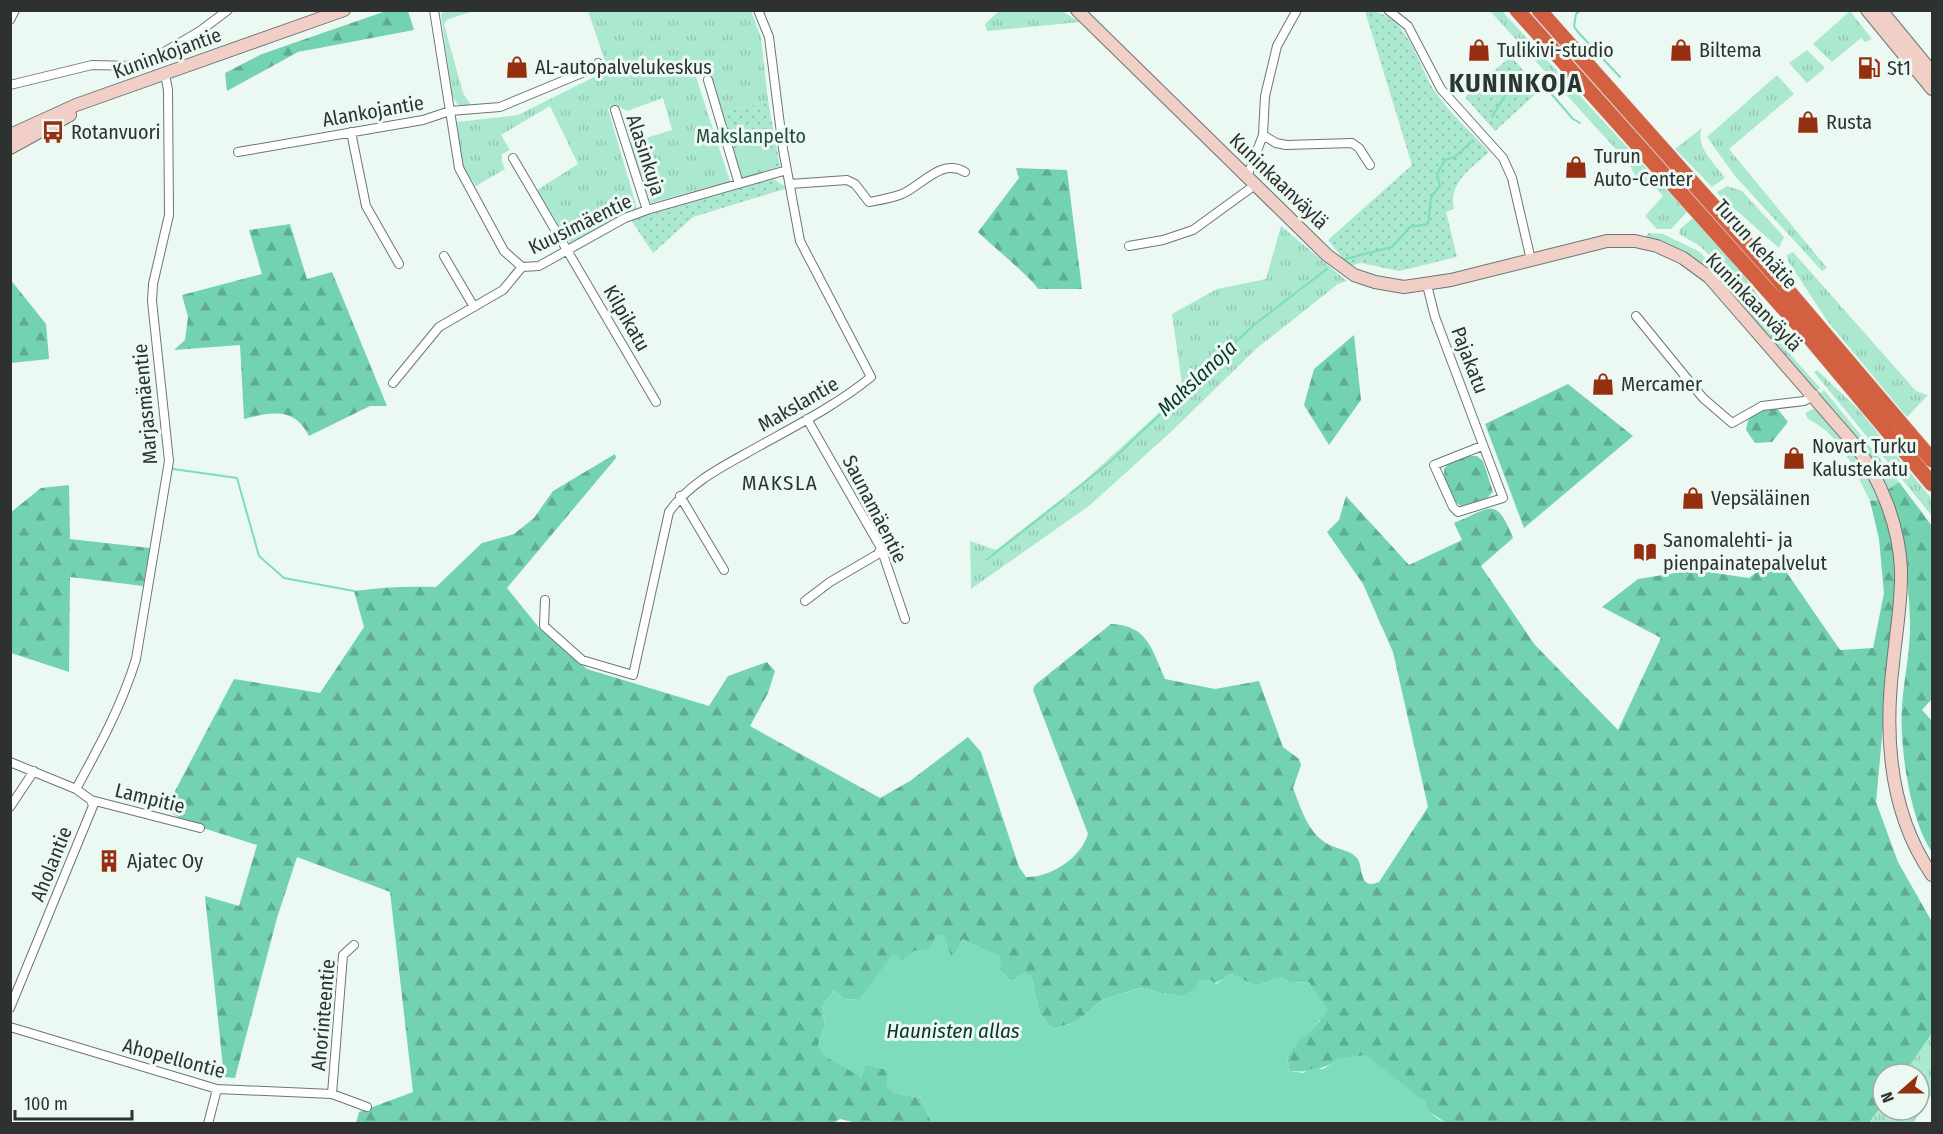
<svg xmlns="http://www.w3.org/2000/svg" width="1943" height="1134" font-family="'Fira Sans Condensed',sans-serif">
	<defs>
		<pattern id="grass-tufts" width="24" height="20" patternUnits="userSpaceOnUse" patternTransform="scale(1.5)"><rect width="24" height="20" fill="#abe8d0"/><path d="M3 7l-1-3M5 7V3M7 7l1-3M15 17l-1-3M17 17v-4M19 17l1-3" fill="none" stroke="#93c7b3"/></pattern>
		<pattern id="forest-firs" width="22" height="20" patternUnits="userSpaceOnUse" patternTransform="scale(1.5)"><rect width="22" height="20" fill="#73d3b1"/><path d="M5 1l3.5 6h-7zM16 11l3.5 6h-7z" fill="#5fac90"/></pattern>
		<pattern id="park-dots" width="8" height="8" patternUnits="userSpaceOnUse" patternTransform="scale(1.5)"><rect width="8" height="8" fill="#abe8d0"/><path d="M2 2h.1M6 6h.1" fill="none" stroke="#93c7b3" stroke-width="1.8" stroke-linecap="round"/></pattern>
	</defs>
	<rect width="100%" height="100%" fill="#ecf9f3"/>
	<path fill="url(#grass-tufts)" d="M444 11H474L448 19 444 24 463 93 471 105H458L452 96 441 14Z
		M588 11H751L761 37 768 101 720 114 708 74 696 77 730 181 651 203 630 143 672 130 663 98 627 111 618 106 608 109 637 208 571 245 537 190 578 164 550 106 501 135 510 150 502 154V162L505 169 476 186 462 167 457 122 518 115 608 70Z
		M999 11H1062L1080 22 987 31 985 24Z
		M1490 11H1502L1687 212 1671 229H1657L1645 216 1663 196 1653 185 1640 187 1631 167 1623 157Z
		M1850 11 1872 39 1865 42 1861 38 1832 62 1813 44Z
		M1807 50 1825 68 1807 83 1789 63Z
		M1777 75 1794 94 1729 149 1827 268 1822 271 1735 176 1707 137Z
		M1702 128C1694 145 1715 164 1725 178L1712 187 1675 149Z
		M1727 186 1742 191 1784 237 1779 248 1720 196 1717 192Z
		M1693 218 1741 271 1782 331 1700 246 1679 234 1680 229Z
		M1281 226 1347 281 1338 284 1257 348 1173 430 1089 506 971 589 970 541 996 550 1082 483 1183 391 1172 314 1217 289 1266 279Z
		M1648 233 1663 234 1700 252 1820 388 1817 391 1710 271 1665 244 1646 237Z
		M1793 252 1916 391 1928 395 1907 417 1828 322 1788 261 1787 255Z
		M1817 370 1859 410 1932 499V516L1814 372Z
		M1824 390 1899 482 1887 490 1867 452 1819 394Z
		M1813 409 1822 413 1864 465 1879 500 1870 501C1853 467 1843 437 1808 419L1805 413Z
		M1932 1033V1094L1913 1123 1869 1124 1883 1104V1110H1919V1074H1904Z"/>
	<path fill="url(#forest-firs)" d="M389 10 408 11 414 30 298 52 227 91 225 73 262 54Z
		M1016 168 1067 170 1082 289H1038C1035 281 989 243 978 232L1019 178Z
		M290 224 307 279 332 272 387 406H370L309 436C294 407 273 412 244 419L240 345 174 350 185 340 188 317 182 295 262 274 249 230Z
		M10 279 46 324 49 359 11 363Z
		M1354 335 1361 400 1329 445 1304 405 1314 369Z
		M1568 384 1633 436 1524 528 1485 424Z
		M1776 407 1788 422 1772 442 1755 443 1746 430 1748 420 1761 410Z
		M615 454 616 458 507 588 541 630 587 669 709 706 728 676 767 662 775 671 768 693 750 726 880 798 910 781 968 737 981 752 1019 867 1026 877C1050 878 1081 858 1088 834L1033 690 1035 685 1111 624C1148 625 1152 650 1165 679L1215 689 1259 681 1283 747 1299 759 1301 765 1293 788C1301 808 1307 831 1326 843 1335 849 1348 849 1356 857 1365 866 1357 891 1379 882L1428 807 1393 652 1363 584 1327 532 1339 520 1346 496 1409 565 1462 540 1454 523C1491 508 1496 495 1513 538L1481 566 1535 645 1618 730 1661 638 1602 607 1638 579 1694 570 1749 578 1766 565 1773 571 1785 570 1840 650 1873 648 1884 593 1879 539 1870 501 1879 500 1893 541 1895 598 1876 802 1898 862 1932 922V1033L1904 1074H1883V1104L1869 1123H1446L1428 1111 1424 1101 1340 1058C1326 1069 1308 1073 1290 1071L1287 1058 1294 1046 1320 1021 1309 982 1290 983 1281 977 1256 986 1231 974C1216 986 1197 987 1181 997L1140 988 1102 1000 1078 1021 1053 1029 1039 1013 1031 975 1010 981 1001 970 963 939 956 953 951 956 929 950 914 951 859 1000 844 999 834 990 822 1007 825 1025 818 1046 861 1077 865 1064 887 1070 892 1092 920 1098 932 1123 861 1124 840 1119 832 1124 356 1123 359 1112 413 1092 390 892 297 857 277 918 235 1078 224 1077 205 896 239 906 257 845 184 822 166 808 234 679 320 693 364 627 354 591C381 587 408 586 436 587L482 543 514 534 534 518 553 491Z
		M1468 456H1477L1483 461 1493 492 1487 498 1461 506C1449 498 1444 483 1444 469L1450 462Z
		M1899 482 1932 526V699L1922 710 1932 721V852C1910 821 1899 744 1902 706 1904 678 1911 648 1910 620 1909 574 1900 533 1887 490Z
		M69 485 70 539 150 548 143 586 70 577 69 672 11 653 10 513 41 488Z"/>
	<path fill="url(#park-dots)" d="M1365 11C1409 11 1416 64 1436 93 1451 114 1472 133 1489 152 1472 168 1448 182 1454 209L1446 212 1457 257 1399 271 1361 263 1349 266 1328 240 1412 165Z
		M1511 56 1540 90 1495 131 1465 97Z
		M768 101 780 166 742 179 720 114Z
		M773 179 788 188 693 217 653 253 631 220Z"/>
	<path fill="#abe8d0" d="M766 140 774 165 743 175 735 151Z"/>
	<path fill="#7dddba" d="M937 934 945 936 951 956 956 953 963 939 1000 956 1001 970 1010 981 1024 972 1031 975 1039 1013 1053 1029 1078 1021 1102 1000 1140 988 1181 997 1195 988 1199 980 1210 979 1216 984 1231 974 1256 986 1281 977 1290 983 1309 982 1328 1010C1316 1028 1298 1039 1287 1058L1290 1071 1303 1073 1310 1069H1323L1340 1058 1366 1055 1424 1101C1429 1113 1435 1118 1446 1123H932L920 1098 892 1092 886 1086 887 1070 865 1064 861 1077 824 1056 818 1046 825 1025 822 1007 834 990 844 999 859 1000 891 956 897 955 902 961 914 951 929 949Z"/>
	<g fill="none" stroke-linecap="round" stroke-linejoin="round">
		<path stroke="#7dddba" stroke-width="2" d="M1581 10 1576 14 1574 26 1577 31 1620 77
			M1492 117 1517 76H1536L1573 119 1580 123
			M1345 259 1392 247 1410 227 1428 224 1431 197 1440 186 1437 174 1445 160 1455 157 1471 142
			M173 469 237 478 259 556 284 578 354 591
			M1071 493 1110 462 1255 324 1327 269
			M986 560 1064 499"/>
		<g stroke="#6b7772" stroke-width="10">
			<path id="street" d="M1388 10 1408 26 1441 89 1503 158 1512 178 1531 260
				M10 20 15 10
				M598 63 594 68 500 107 450 111 459 168 504 251 522 267 539 266 625 218 647 210 787 170
				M708 80 739 184
				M10 85 92 65 133 66 147 62 200 31 228 10
				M615 110 647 210
				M351 132 366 206 399 264
				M1263 135 1276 143 1286 145 1352 143 1359 148 1370 165
				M238 152 423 120 450 111 434 10
				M513 158 656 402
				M1247 177 1263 135 1265 96 1277 46 1297 10
				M790 184 847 180 855 184 869 202C880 200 892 198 902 194 923 185 941 158 965 172
				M1129 246 1163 240 1193 230 1255 185
				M444 256 474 307
				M1427 285 1435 317 1503 498 1458 512 1453 507 1434 465 1482 446
				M1636 316 1703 398 1732 423 1762 406 1804 401 1815 395
				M393 383 439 327 503 290 522 267
				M807 419 881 548 905 619
				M680 496 724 570
				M545 600 544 626 582 660 633 675 669 512C688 485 716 470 745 454 787 430 833 408 871 377L800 241 783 149 769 37 758 10
				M805 601 830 582 878 554 881 548
				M10 762 76 789 91 800
				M76 789C99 747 122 705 136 659L169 461 152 301 153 284 169 215 168 90 165 74
				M91 800 200 828
				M10 807 34 771
				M10 1008 93 806 91 800
				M10 1027 217 1089 332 1094 367 1107
				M332 1094 343 955 354 945
				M208 1124 217 1089"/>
		</g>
		<g stroke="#6b7772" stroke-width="14">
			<path id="secondary" d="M1077 10 1327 255 1354 275 1375 282 1404 287 1451 280 1607 241H1635L1657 246 1683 258 1709 277 1856 446C1881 481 1899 525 1901 569 1902 601 1896 632 1893 664 1884 737 1889 813 1932 875
				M1867 10 1932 89
				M1881 10 1932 72
				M10 135 76 105 344 10
				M10 148 70 115"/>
		</g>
		<g stroke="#d5d6d6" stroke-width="16">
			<path id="highway" d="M1517 10 1804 331 1932 484
				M1539 10 1773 273 1932 460"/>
		</g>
		<use href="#street" stroke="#fff" stroke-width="8"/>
		<use href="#secondary" stroke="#f2cfc6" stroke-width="12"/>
		<use href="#highway" stroke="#d36041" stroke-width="15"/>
	</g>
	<defs>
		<g id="shop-bare" transform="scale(1.8)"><path d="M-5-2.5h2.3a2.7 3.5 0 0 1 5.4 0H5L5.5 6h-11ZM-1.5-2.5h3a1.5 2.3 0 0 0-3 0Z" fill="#962f10" stroke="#ecf9f3" stroke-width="2.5" paint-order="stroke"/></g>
		<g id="fuel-bare" transform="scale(1.8)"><path d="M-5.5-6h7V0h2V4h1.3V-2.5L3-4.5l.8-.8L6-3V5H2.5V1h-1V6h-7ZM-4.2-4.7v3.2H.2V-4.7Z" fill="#962f10" stroke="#ecf9f3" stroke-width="2.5" paint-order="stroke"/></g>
		<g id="bus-bare" transform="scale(1.8)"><path d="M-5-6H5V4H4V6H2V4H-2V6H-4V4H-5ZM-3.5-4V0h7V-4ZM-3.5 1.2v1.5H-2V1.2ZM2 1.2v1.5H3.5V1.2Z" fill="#962f10" stroke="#ecf9f3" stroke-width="2.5" paint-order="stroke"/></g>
		<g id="library-bare" transform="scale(1.8)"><path d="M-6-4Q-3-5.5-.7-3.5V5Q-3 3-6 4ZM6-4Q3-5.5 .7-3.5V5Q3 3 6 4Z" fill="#962f10" stroke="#ecf9f3" stroke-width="2.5" paint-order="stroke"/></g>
		<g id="building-bare" transform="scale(1.8)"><path d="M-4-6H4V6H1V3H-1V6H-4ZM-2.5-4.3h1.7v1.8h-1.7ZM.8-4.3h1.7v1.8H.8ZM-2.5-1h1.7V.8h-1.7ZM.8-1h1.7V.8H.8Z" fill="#962f10" stroke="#ecf9f3" stroke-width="2.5" paint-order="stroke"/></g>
	</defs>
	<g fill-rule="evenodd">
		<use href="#shop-bare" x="1479" y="50"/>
		<use href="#shop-bare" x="1681" y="50"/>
		<use href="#shop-bare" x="517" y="67"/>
		<use href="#fuel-bare" x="1869" y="68"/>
		<use href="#shop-bare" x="1808" y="122"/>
		<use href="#bus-bare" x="53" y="132"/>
		<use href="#shop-bare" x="1576" y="167"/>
		<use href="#shop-bare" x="1603" y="384"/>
		<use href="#shop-bare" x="1794" y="458"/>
		<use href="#shop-bare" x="1693" y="498"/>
		<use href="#library-bare" x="1645" y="552"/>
		<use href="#building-bare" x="109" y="861"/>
	</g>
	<g text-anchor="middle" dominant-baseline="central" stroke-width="6" stroke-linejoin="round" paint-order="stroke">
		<g font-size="20" fill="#2d3230" stroke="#ecf9f3" text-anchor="start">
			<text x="1497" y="50">Tulikivi-studio</text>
			<text x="1699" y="50">Biltema</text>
			<text x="535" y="67">AL-autopalvelukeskus</text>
			<text x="1887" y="68">St1</text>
			<text x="1826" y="122">Rusta</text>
			<text x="71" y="132">Rotanvuori</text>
			<text x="1594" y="156">Turun<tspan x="1594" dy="23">Auto-Center</tspan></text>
			<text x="1621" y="384">Mercamer</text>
			<text x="1812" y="446">Novart Turku<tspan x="1812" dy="23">Kalustekatu</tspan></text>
			<text x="1711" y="498">Vepsäläinen</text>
			<text x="1663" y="540">Sanomalehti- ja<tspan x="1663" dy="23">pienpainatepalvelut</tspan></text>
			<text x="127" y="861">Ajatec Oy</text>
		</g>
		<g font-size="20" fill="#2d3230" stroke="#ecf9f3">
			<text transform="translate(167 53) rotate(-20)">Kuninkojantie</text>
			<text transform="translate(373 111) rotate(-10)">Alankojantie</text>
			<text transform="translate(646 155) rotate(72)">Alasinkuja</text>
			<text transform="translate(1279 181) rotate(44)">Kuninkaanväylä</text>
			<text transform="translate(580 224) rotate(-26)">Kuusimäentie</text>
			<text transform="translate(1756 244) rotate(48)">Turun kehätie</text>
			<text transform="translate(1754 302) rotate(46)">Kuninkaanväylä</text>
			<text transform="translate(627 318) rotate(60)">Kilpikatu</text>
			<text transform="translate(1470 360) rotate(69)">Pajakatu</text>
			<text transform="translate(145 404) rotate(-95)">Marjasmäentie</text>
			<text transform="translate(798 404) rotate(-30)">Makslantie</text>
			<text transform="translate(875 509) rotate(63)">Saunamäentie</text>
			<text transform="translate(150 798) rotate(14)">Lampitie</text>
			<text transform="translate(51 864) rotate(-68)">Aholantie</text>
			<text transform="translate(323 1015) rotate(-85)">Ahorinteentie</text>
			<text transform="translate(174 1058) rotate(15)">Ahopellontie</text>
		</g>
		<g font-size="20" fill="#234d3e" stroke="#ecf9f3">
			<text x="751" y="136">Makslanpelto</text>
		</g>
		<g font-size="21" font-style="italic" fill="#0b372a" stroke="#ecf9f3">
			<text transform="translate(1197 378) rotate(-43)">Makslanoja</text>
			<text x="953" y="1031">Haunisten allas</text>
		</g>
		<g font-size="21" letter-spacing="1.5" fill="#2b3631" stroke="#ecf9f3">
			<text x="780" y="483">MAKSLA</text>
		</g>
		<g font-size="26" font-weight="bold" letter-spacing="1.5" fill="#2b3631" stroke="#ecf9f3">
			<text x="1516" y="83">KUNINKOJA</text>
		</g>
	</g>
	<rect width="1943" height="1134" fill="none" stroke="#2d3230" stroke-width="24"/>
	<g transform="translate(1901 1092) rotate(249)"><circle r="28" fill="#ecf9f3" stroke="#a0a9a5" stroke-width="1.5"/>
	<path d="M0-4.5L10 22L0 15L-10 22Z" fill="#962f10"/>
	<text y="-9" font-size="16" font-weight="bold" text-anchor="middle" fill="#2d3230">N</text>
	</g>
	<path d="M15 1110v9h117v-9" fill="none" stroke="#2d3230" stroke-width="3"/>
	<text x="24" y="1110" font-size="18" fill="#2d3230" stroke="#ecf9f3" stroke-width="4.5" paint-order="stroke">100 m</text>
</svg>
